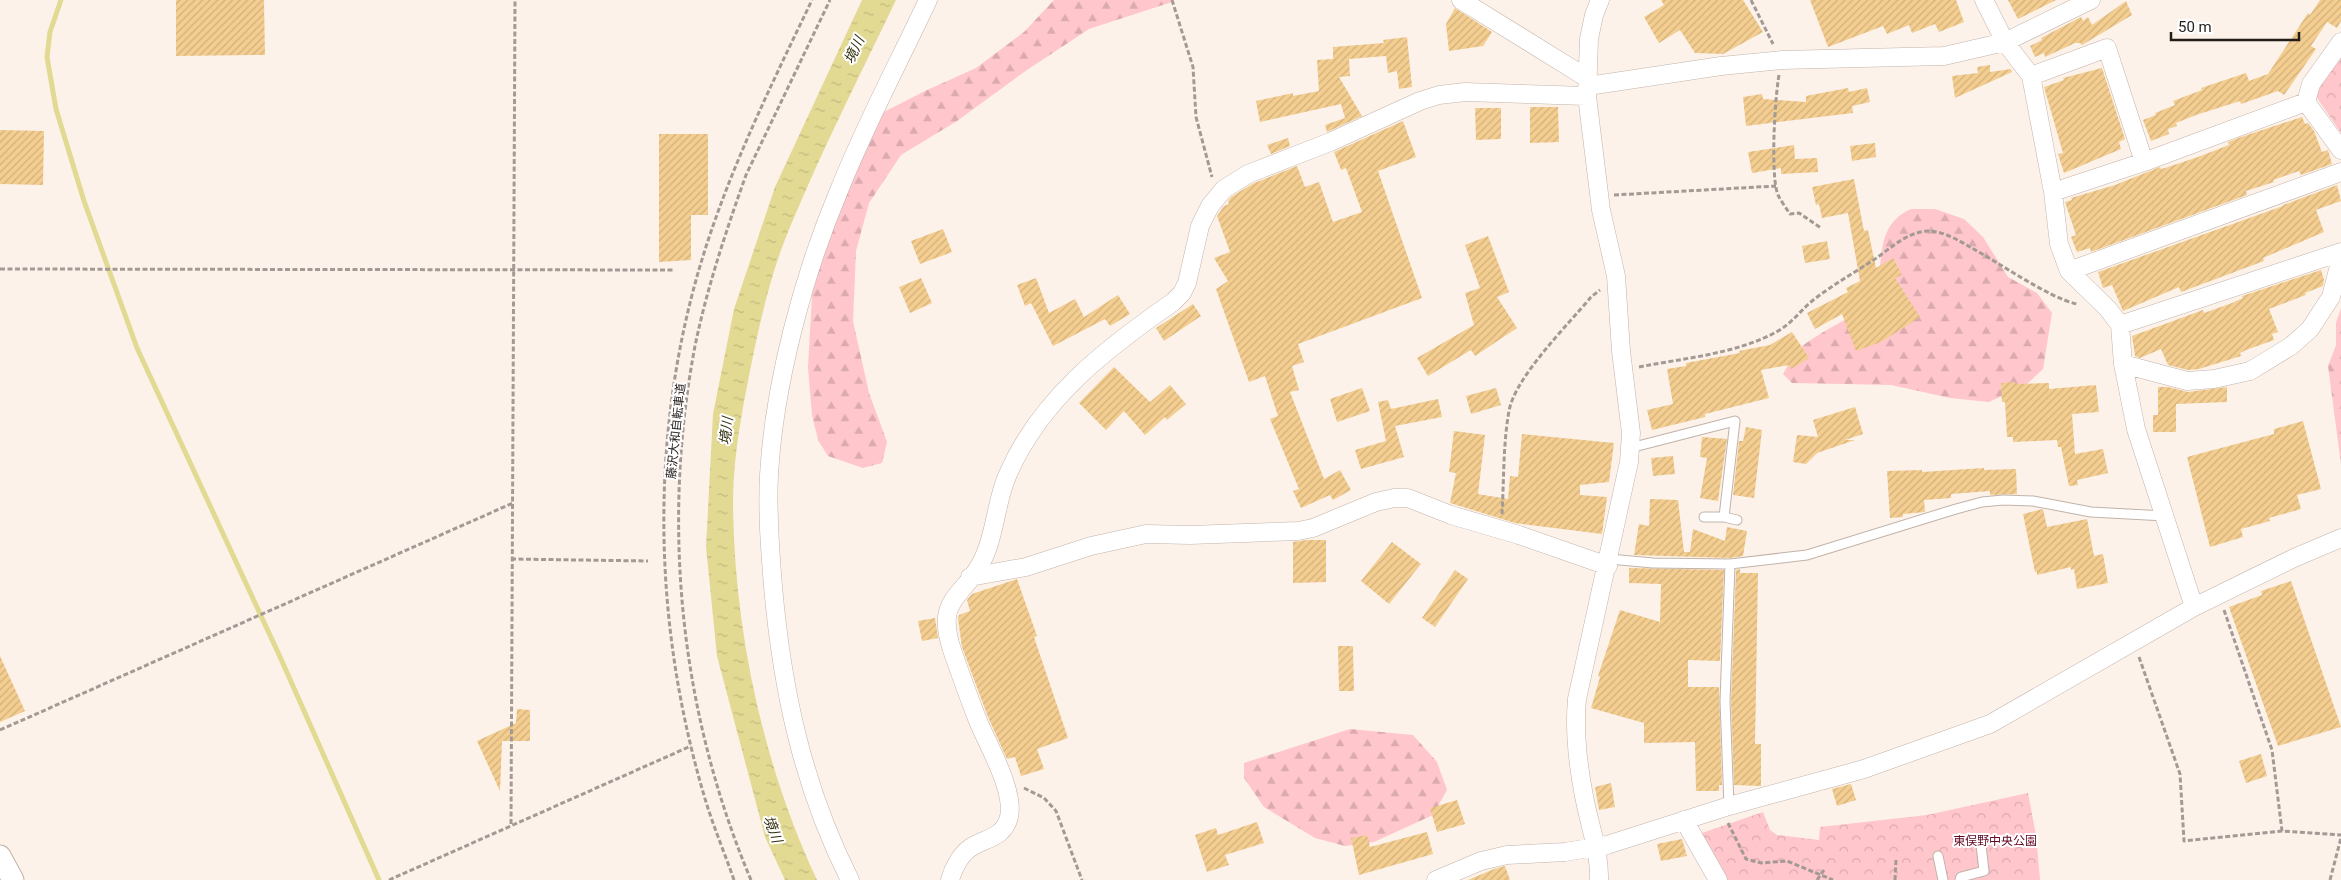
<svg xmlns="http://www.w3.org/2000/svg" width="2341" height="880" font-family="Roboto,'Noto Sans JP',sans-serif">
	<defs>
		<pattern id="forest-firs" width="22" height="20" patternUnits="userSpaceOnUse" patternTransform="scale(1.25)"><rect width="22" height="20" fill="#ffc6cc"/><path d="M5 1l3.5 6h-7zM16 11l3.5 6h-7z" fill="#daaaaf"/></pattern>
		<pattern id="park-crowns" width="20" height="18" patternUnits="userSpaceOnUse" patternTransform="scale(1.25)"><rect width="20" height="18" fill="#ffc6cc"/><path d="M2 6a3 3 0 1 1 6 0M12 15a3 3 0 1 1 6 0" fill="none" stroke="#daaaaf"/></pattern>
		<pattern id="water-ripples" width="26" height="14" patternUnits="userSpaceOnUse" patternTransform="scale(1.25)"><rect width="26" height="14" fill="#e2d993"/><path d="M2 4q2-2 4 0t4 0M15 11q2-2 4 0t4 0" fill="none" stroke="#c2ba7e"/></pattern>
		<pattern id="building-hatch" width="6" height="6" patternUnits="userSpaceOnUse" patternTransform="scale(1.25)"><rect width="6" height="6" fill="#f4ce90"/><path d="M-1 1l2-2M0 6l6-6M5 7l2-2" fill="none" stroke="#d1b07c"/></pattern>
	</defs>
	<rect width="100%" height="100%" fill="#fdf2ea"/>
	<path fill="url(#forest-firs)" d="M1054 0H1172V2L1089 29 1024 72 957 121 901 155 869 203 856 251 853 321 869 393 887 442 882 463 863 468 828 456 818 440 812 415 808 367 814 260 872 118 925 91 976 68 1024 32Z
		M1911 209H1935L1964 219 1983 237 2008 277 2037 293 2052 313 2043 369 2026 385 1989 402 1950 398 1891 385 1792 383 1783 374C1788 366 1793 355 1800 348 1814 335 1863 312 1870 302 1889 271 1869 228 1911 209Z
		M2341 308V464L2328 366 2336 345V323Z
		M1350 729 1413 735 1437 762 1447 790 1433 815 1374 842 1345 846 1315 838 1264 807 1244 778V763Z"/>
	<path fill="url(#park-crowns)" d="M2341 51V133L2313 92Z
		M2028 793 2036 835 2040 880H1718L1693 836 1763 812 1770 830 1777 835 1819 840 1820 827 1927 815Z"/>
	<path fill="url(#water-ripples)" d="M862 0H896C860 75 822 150 790 227 773 267 763 309 754 351 744 401 733 452 733 503 734 630 763 765 817 880H785L765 837 717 656 706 547 713 414 734 309 775 187Z"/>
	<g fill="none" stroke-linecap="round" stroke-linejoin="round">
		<path stroke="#e2d993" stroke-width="5" d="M61 0 50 32 47 57 56 109 84 201 137 348 281 659 379 880"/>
	</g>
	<path fill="url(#building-hatch)" d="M176 0H264L265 55 176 56Z
		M1661 0H1743L1763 32 1723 54 1695 53 1680 30 1659 43 1644 17 1664 5Z
		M1810 0H1956L1964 22 1939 32 1935 24 1912 33 1909 25 1887 34 1883 26 1828 47Z
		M2008 0H2056L2018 19Z
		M2320 0H2341V21L2337 28 2327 22 2311 46 2316 49 2284 95 2278 91 2241 104 2240 101 2196 115 2176 123 2177 126 2168 129 2169 134 2151 141 2143 120 2156 115 2155 113 2175 105 2173 101 2202 90 2201 88 2246 73 2249 81 2268 74 2308 13 2310 15Z
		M2126 1 2132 15 2082 45 2080 43H2075L2045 57 2044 53 2035 57 2030 46 2042 40 2041 38 2081 17 2083 21 2088 17 2092 25Z
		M1455 8 1492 32 1483 46 1449 51 1446 24Z
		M1407 37 1412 87 1399 89 1397 71 1388 73 1386 56 1349 59 1350 76 1339 77 1362 116 1327 132 1325 125 1345 118 1341 104 1260 122 1256 101 1293 93V96L1319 91 1317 60 1333 59V47L1384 43 1383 40Z
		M1990 65V72L2011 69 2012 72 1955 98 1952 76 1978 73 1977 67Z
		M2102 68 2125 139 2119 142 2121 149 2064 173 2058 154 2063 153 2044 87 2064 80 2063 78Z
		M1848 88 1849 92 1867 88 1870 102 1852 106 1853 113 1746 126 1743 97 1762 94 1763 99 1806 102V96Z
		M1530 107H1558L1559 142 1530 143Z
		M1475 108H1501V139L1476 140Z
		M2302 117 2305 124 2308 123 2314 131 2322 152 2328 150 2332 164 2301 175 2299 171 2273 180 2274 182 2246 191 2247 195 2091 252 2090 248 2077 252 2071 237 2076 235 2065 202 2072 200 2071 198 2115 185 2160 167 2161 169 2165 168 2198 157 2229 145 2228 142 2241 137Z
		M1403 121 1416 157 1378 171 1422 298 1298 344 1304 362 1292 366 1299 390 1290 392 1324 479 1340 470 1351 490 1333 500 1330 495 1301 508 1293 491 1299 489 1270 419 1278 416 1265 376 1249 382 1216 289 1228 281 1214 258 1230 252 1217 216 1224 206 1229 204 1228 201 1231 197 1252 184 1297 166 1305 187 1319 182 1333 222 1362 212 1346 168 1341 170 1334 152Z
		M0 130 44 131 43 185 0 184Z
		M659 134H708V215H691V260L659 262Z
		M1288 138 1290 146 1271 154 1267 145Z
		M1875 143 1876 157 1852 161 1850 146Z
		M1794 145 1795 159 1817 158 1818 172 1781 174V168L1752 173 1748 152Z
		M1854 179 1864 231 1868 230 1876 268 1893 258 1902 275 1895 278 1920 317 1881 342 1856 351 1842 314 1815 329 1807 313 1848 292 1846 288 1860 281 1848 213 1822 218 1819 204 1816 205 1812 187Z
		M2337 185 2341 201 2316 210 2324 232 2263 258 2264 261 2181 292 2179 287 2123 311 2112 285 2103 288 2098 272 2283 206V205Z
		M943 229 952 252 920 264 911 241Z
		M1488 236 1509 292 1497 297 1517 328 1475 356 1471 350 1428 376 1417 358 1474 325 1465 293 1480 288 1465 245Z
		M1827 241 1830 259 1805 263 1802 246Z
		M2321 270 2324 280 2323 286 2305 293 2306 295 2269 309 2278 332 2272 334 2274 340 2246 350 2240 353 2241 356 2199 369 2188 370 2168 365 2161 349 2140 358 2135 356 2132 336 2203 310 2204 313 2232 303 2243 298 2242 296Z
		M921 278 932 303 910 313 899 287Z
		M1036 278 1049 313 1075 299 1084 317 1118 295 1130 314 1110 326 1105 319 1053 346 1031 303 1025 306 1017 285Z
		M1193 304 1201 316 1164 341 1156 328Z
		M1792 332 1809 358 1791 369 1789 365 1761 370 1769 398 1705 414V417L1652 430 1647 410 1673 404 1667 369 1686 366V363L1740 353 1739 351 1770 345Z
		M1114 367 1150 402 1170 385 1186 404 1167 420 1165 417 1145 435 1124 411 1106 430 1079 403Z
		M2015 382V384L2049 383V389L2096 385 2099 412 2072 414 2075 454 2103 449 2108 473 2077 480 2078 485 2069 486 2061 447H2058L2057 440 2013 442V437H2007L2005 402H2002L2001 383Z
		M2158 387H2168L2188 392 2227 387V402L2176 404V432H2153V415H2158Z
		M1362 388 1370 411 1337 422 1330 399Z
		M1496 388 1501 405 1471 414 1466 396Z
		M1438 399 1442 417 1395 426 1404 457 1361 469 1355 450 1386 441 1378 402 1388 400 1391 409Z
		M1855 407 1863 434 1845 440H1855L1817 453 1806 464 1793 462 1797 435 1818 437 1813 420Z
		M2303 421 2321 489 2297 495 2301 509 2269 518 2270 521 2241 529 2243 537 2210 547 2187 457 2274 434V429Z
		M1746 427 1762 430 1754 498 1733 495 1739 441H1743Z
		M1454 431 1485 435 1478 494 1508 499 1510 476 1518 477 1522 434 1614 443 1609 482 1580 485V495L1607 497 1602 534 1515 523 1450 503 1456 473 1449 472Z
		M1702 437 1727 439 1718 501 1700 498 1707 458 1700 457Z
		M1673 456 1675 474 1653 476 1651 458Z
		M1984 468V470L2016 469 2017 494 1990 495V491L1951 494V498L1924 500 1925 512 1903 514V517L1890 518 1887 471 1922 470V472Z
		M1650 499 1678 500 1684 552H1690L1693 529 1725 541 1727 527 1747 531 1743 556 1730 558 1634 555 1639 524 1649 526Z
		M2043 509 2047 527 2087 519 2094 556 2103 554 2108 583 2077 589 2074 569 2071 570V567L2037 575V572H2035L2023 514Z
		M1307 540H1326V582L1293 583V542Z
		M1392 542 1421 564 1389 604 1361 581Z
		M1629 568 1724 570 1720 661 1688 660V687H1719L1722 785H1719V791H1696L1695 742 1644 743V723L1591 708 1600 677 1598 676 1620 610 1660 622 1661 584 1629 583Z
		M1740 569V573H1758L1755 744H1761V786L1734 785 1731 701 1736 570Z
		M1455 570 1468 579 1435 627 1422 618Z
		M1017 579 1037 636 1034 637 1068 738 1037 749 1044 769 1021 776 1015 757 1007 759 988 717 962 647 958 619 959 615 970 611 967 600 972 594Z
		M2291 581 2341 727 2278 746 2229 607 2262 595 2261 591Z
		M935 618 938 638 922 641 918 621Z
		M1338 646H1353L1354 691H1339Z
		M0 656 25 711 0 722Z
		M517 709 530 710V741H502L500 791 477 741 516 723Z
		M2261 754 2267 776 2246 783 2239 761Z
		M1611 783 1615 807 1599 810 1595 787Z
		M1851 784 1856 800 1837 806 1832 789Z
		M1457 800 1465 824 1437 832 1430 808Z
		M1257 822 1264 843 1225 855 1229 865 1207 872 1195 835 1216 828 1218 835Z
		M1427 832 1433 854 1359 875 1351 838 1367 835 1370 847Z
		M1682 839 1687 856 1661 861 1657 844Z
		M1505 866 1510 880H1468L1494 869Z"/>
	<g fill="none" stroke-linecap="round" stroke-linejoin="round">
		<g stroke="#c1b3a9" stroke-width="11">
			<path id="service" d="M1630 448 1735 421 1724 517H1704
				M1724 517 1737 520
				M1609 559 1653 563 1730 564 1807 555 1956 509 1982 502 2003 500 2033 501 2091 512 2165 516
				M1729 806 1725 701 1730 564
				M1938 856 1943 880
				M1960 880 1961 877 1984 871 1981 845"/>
		</g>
		<g stroke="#c1b3a9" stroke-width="19">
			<path id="minor" d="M1461 0 1587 78
				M1984 0 2005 42 2031 76 2053 192 2059 244 2069 271 2108 309 2120 325 2123 364 2136 429 2194 607
				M2031 76 2107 48 2144 162
				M1588 86 1721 66 1782 60 1944 56 2005 42 2091 0
				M2306 102 2311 84 2341 42
				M2306 102 2341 150
				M2053 192 2144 162 2306 102
				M2069 271 2341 172
				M2120 325 2341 252
				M2123 364 2187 381 2214 379 2250 371 2291 346 2310 329 2331 297 2341 258
				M970 577 1026 567 1091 546 1146 534 1190 535 1298 531 1313 528 1376 502 1394 498H1408L1451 515 1519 535 1608 566
				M1684 820 1718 880
				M850 880C803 787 782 690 773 586 770 550 767 512 769 475 774 385 803 276 838 193 864 127 898 64 928 0
				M950 880C953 869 960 855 970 848 985 838 1004 838 1009 817 1015 791 988 745 978 721 969 698 960 673 952 650 934 595 966 598 984 557 996 531 996 500 1008 474 1041 398 1107 348 1173 302L1182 293 1187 283 1200 226 1210 206 1224 189 1248 174 1330 142 1420 101 1439 95 1465 92 1587 96
				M1436 880 1481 861 1507 855 1565 852 1607 845 1729 806 1864 769 1990 724 2194 607 2294 558 2341 538
				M1599 880C1600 852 1589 824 1584 796 1578 765 1574 731 1577 699L1629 462 1631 433 1621 351 1616 276 1601 210 1587 96 1589 39 1594 15 1600 0"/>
		</g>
		<g stroke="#c1b3a9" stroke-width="23">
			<path id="tertiary" d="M0 856 13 880"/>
		</g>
		<path stroke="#a39a95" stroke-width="3" stroke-dasharray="5 2.5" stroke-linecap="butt" d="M1172 0 1193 67 1196 117 1212 177
			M1751 0 1773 44
			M1779 75C1775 97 1770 175 1778 195 1781 201 1786 208 1790 214L1799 213 1821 228
			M1614 195 1776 186
			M0 269 673 270
			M1639 367C1684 358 1737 354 1778 331 1792 323 1800 311 1812 301 1831 286 1852 274 1872 261 1889 250 1906 232 1928 231 1943 231 1958 240 1970 247 1998 262 2049 298 2077 304
			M1502 514C1504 480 1503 444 1509 411 1515 377 1568 325 1591 297L1600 290
			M511 559 648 561
			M2224 610 2272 750 2282 831
			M2139 657 2180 774 2184 841 2282 831 2341 835
			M0 730 513 503
			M1024 788 1044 798 1056 811 1082 880
			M1728 823 1746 859 1761 863 1787 861 1833 880
			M511 824 515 0
			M389 880 691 746
			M734 880C725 854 714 828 706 802 649 614 648 409 714 223 741 146 777 73 812 0
			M751 880C680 712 661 525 695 346 707 288 726 231 746 175L830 0
			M1817 880 1824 870
			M1895 880 1896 860
			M2330 880 2341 838"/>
		<use href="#service" stroke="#fff" stroke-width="9"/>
		<use href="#minor" stroke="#fff" stroke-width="18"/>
		<use href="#tertiary" stroke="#fff" stroke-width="21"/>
	</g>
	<g text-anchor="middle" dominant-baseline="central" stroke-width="4" stroke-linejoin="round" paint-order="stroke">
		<g font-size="12" fill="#231d1a" stroke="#fff">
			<text transform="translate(676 431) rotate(-84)">藤沢大和自転車道</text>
		</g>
		<g font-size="12" fill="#610823" stroke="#fff">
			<text x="1995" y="841">東俣野中央公園</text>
		</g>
		<g font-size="14" font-style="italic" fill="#332f10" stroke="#fff">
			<text transform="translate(854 50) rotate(-65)">境川</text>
			<text transform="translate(726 431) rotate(-84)">境川</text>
			<text transform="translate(773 829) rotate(69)">境川</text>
		</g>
	</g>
	<path d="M2171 32v8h128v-8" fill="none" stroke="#231d1a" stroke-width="2.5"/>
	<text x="2178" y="32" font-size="15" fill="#231d1a" stroke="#ffffff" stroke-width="4" paint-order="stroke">50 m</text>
</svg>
